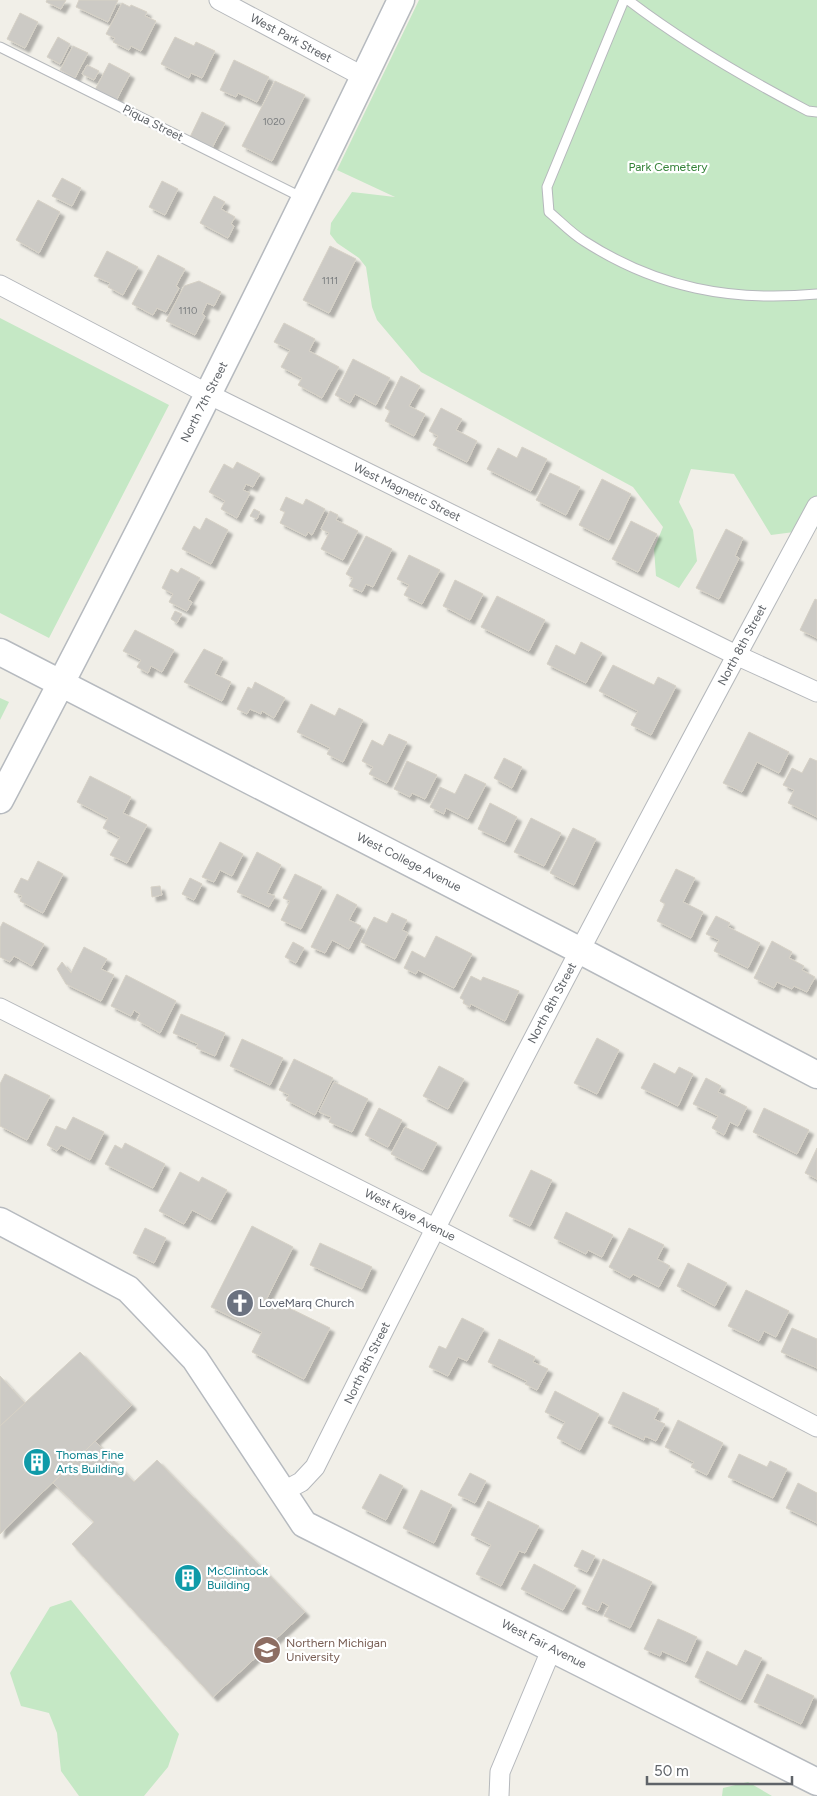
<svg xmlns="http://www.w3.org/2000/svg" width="817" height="1796" font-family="Figtree,sans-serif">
	<defs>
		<filter id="shadow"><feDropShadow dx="4.5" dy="4.5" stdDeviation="1" flood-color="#0004"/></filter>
	</defs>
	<rect width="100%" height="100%" fill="#f1efe8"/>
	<path fill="#c5e8c5" d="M419 0H817V529L771 535 734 474 691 469 679 502 693 530 697 561 679 588 656 576 654 549 663 527 633 487 421 372 377 320 372 307 366 267 359 258 337 243 330 234 331 223 352 192 395 197 337 170Z
		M0 318 169 405 49 638 0 613Z
		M0 698 9 702 0 720Z
		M71 1600 179 1734 168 1767 144 1796H79L61 1771 57 1733 49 1713 21 1706 10 1673 50 1607Z
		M748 1782 772 1796H722L723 1788Z"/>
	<path fill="#cccac5" stroke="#d6d1c6" filter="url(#shadow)" d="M47 0H66L61 9 46 2Z
		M79 0H118L108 22 76 7Z
		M122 3 130 7 131 5 147 12 145 16 156 21 141 51 131 46 129 50 113 42 115 38 106 34Z
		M20 13 38 22 25 48 7 39Z
		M58 37 70 44 60 64 47 57Z
		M175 37 194 46 196 42 215 51 202 78 191 73 189 78 161 64Z
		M73 46 88 53 75 78 60 70Z
		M234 60 269 77 257 102 238 93 236 97 220 90Z
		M109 63 130 74 115 103 94 92Z
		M87 65 99 71 94 80 82 74Z
		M275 81 305 95 272 161 242 146Z
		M202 112 225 123 212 148 190 137Z
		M62 178 81 188 72 206 52 196Z
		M162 181 178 189 165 215 149 207Z
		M214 196 225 202 221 209 235 217 231 224 234 226 228 238 200 223Z
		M38 200 60 212 39 253 16 240Z
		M330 246 356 259 329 313 303 300Z
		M107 251 138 267 123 295 108 287 110 283 94 276Z
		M158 255 185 269 176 286 179 288 166 312 157 308 153 315 132 304Z
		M199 281 221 292 214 306 207 303 202 314 205 316 195 335 166 321 184 286Z
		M284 323 315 339 309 351 339 367 322 398 298 385 302 378 281 367 290 350 274 342Z
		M353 359 390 378 376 405 355 394 350 403 335 395Z
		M401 376 420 386 409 406 425 414 414 436 385 421 390 411 385 408Z
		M441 408 462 419 456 430 477 441 467 462 433 445 438 436 429 431Z
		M522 447 547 459 531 491 487 469 498 448 517 458Z
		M237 462 260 474 253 487 246 484 243 490 250 493 237 518 221 509 225 501 209 492 224 464 233 469Z
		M550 473 580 487 566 515 536 500Z
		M602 479 631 494 609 540 579 525Z
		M286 497 303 505 306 499 325 509 312 535 308 532 306 536 280 523 285 512 280 510Z
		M254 509 260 512 257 519 250 516Z
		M330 511 338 515 336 520 358 531 343 560 321 549 329 533 321 529Z
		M206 518 228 530 211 564 182 549 194 526 200 530Z
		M631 521 657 534 638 572 612 559Z
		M726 529 743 538 735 556 739 558 719 599 696 588Z
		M366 536 392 549 373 587 366 584 362 592 349 586 353 578 346 574Z
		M409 555 440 570 422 604 404 595 409 585 397 579Z
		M181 568 200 578 188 600 192 602 187 611 169 602 173 594 162 588 171 569 178 573Z
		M455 580 483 594 470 620 443 606Z
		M497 596 545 620 529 651 481 627Z
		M815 599 817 600V638L800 630Z
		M175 611 182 614 177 623 171 619Z
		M135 630 174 650 162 672 151 666 148 673 137 667 141 660 123 651Z
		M581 642 602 653 586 683 547 664 556 645 575 655Z
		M204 649 223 658 215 674 231 682 222 701 184 682Z
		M613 665 654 685 658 677 676 686 651 735 631 725 638 711 599 691Z
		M255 682 285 698 274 718 262 711 261 714 250 709 247 714 237 709 248 687 252 689Z
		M311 704 335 716 339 708 363 720 343 762 327 754 330 748 297 732Z
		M749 732 789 752 779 773 757 762 742 792 723 783Z
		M389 734 407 742 387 783 369 774 373 767 362 761 372 740 383 746Z
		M504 758 522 767 512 788 494 778Z
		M810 758 817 761V817L788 803 794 790 783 785 792 768 802 773Z
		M407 761 437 775 425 799 412 793 410 797 394 789Z
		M465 774 486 784 468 819 446 808 444 814 430 807 440 787 455 794Z
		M90 776 131 797 123 813 147 825 127 863 110 855 120 837 103 828 108 818 77 802Z
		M490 803 517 817 505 842 478 829Z
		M531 818 561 833 544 866 514 852Z
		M573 828 596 839 574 885 550 873Z
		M220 842 243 854 232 876 220 870 214 882 202 877Z
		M257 852 281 865 267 893 275 896 269 907 237 892Z
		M38 861 63 874 43 913 20 901 22 896 14 892 21 878 28 881Z
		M676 869 695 878 683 902 703 912 691 938 657 921 665 904 660 901Z
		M295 874 322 887 301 929 281 920 290 901 283 898Z
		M190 878 202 884 194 900 182 894Z
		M160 886 162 895 152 897 151 887Z
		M337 894 357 905 349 920 361 926 349 949 332 940 325 953 311 947Z
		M392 913 407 920 402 930 408 933 395 959 361 942 374 917 387 923Z
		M716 916 730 923 728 927 760 943 748 968 714 951 719 940 706 934Z
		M3 922 44 944 32 966 14 956 10 962 0 957V928Z
		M436 936 472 954 454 988 418 970 416 974 404 968 412 951 425 958Z
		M772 941 792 952 789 958 804 966 802 970 815 977 807 992 794 986 792 989 777 982 774 988 754 978Z
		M293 942 304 948 296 963 285 957Z
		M84 947 107 959 101 969 114 975 101 1001 66 984 57 969 62 962 71 973Z
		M126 975 176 1001 160 1033 137 1020 140 1014 134 1010 131 1016 111 1006Z
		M471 976 481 981 483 977 519 991 505 1021 471 1004 470 1007 463 1003 464 1000 460 998Z
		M181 1014 225 1033 215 1056 196 1048 198 1044 173 1033Z
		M597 1038 619 1050 597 1094 574 1083Z
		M242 1039 283 1058 270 1085 230 1066Z
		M294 1059 333 1078 315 1115 286 1100 289 1095 279 1090Z
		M654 1063 675 1074 679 1067 693 1074 678 1106 641 1088Z
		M439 1066 464 1079 448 1109 423 1096Z
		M5 1074 50 1096 27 1140 0 1126V1084Z
		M706 1078 721 1086 718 1092 747 1107 738 1126 730 1122 724 1135 712 1128 718 1116 693 1104Z
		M334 1082 368 1099 352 1132 329 1122 331 1117 319 1112Z
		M379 1108 402 1120 388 1147 365 1135Z
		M764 1108 809 1130 797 1154 753 1132Z
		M73 1117 104 1132 90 1160 61 1145 57 1151 47 1145 56 1126 66 1130Z
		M405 1127 437 1143 423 1170 391 1154Z
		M125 1143 165 1164 153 1188 105 1164 115 1145 122 1149Z
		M817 1148V1179L805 1173Z
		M531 1170 552 1180 530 1226 509 1216Z
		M180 1172 199 1182 202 1177 227 1190 211 1220 192 1210 184 1224 159 1211Z
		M566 1212 613 1235 602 1257 588 1250 586 1254 554 1238Z
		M252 1226 293 1247 265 1302 275 1307 279 1303 330 1328 304 1379 252 1352 262 1332 211 1307Z
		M145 1228 166 1238 154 1263 133 1253Z
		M629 1228 664 1245 657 1259 670 1266 659 1287 633 1274 630 1278 609 1267Z
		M320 1243 372 1267 362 1289 310 1265Z
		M688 1263 727 1283 715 1306 677 1286Z
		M746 1290 789 1311 776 1337 764 1331 759 1341 728 1326Z
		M462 1318 484 1329 467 1361 458 1357 448 1376 429 1367 439 1346 446 1349Z
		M792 1328 817 1339V1368L781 1352Z
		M499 1339 535 1357 533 1362 548 1369 537 1390 525 1384 527 1381 488 1362Z
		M80 1352 132 1405 0 1534V1426Z
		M0 1376 25 1403 0 1426Z
		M555 1391 599 1414 580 1450 557 1438 565 1422 545 1412Z
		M623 1392 659 1409 654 1419 665 1424 656 1441 645 1436 644 1440 608 1423Z
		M678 1420 723 1443 707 1475 691 1467 694 1462 665 1447Z
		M95 1441 134 1482 157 1460 305 1612 213 1697 72 1544 94 1522 53 1483Z
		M739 1454 767 1467 770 1461 787 1469 773 1498 728 1477Z
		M470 1473 486 1481 475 1503 458 1495Z
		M380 1474 403 1486 386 1520 362 1508Z
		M798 1483 817 1493V1523L786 1508Z
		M421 1490 452 1505 434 1543 403 1528Z
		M488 1501 539 1526 525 1553 519 1551 501 1586 476 1574 491 1545 471 1535Z
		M582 1550 595 1556 587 1572 574 1566Z
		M603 1559 652 1582 630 1628 604 1616 609 1606 602 1602 598 1611 582 1604Z
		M534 1564 576 1586 563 1610 521 1589Z
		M658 1619 697 1637 686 1662 662 1651 660 1656 644 1649Z
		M745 1650 762 1658 741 1700 695 1677 707 1651 737 1666Z
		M767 1674 814 1696 801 1724 754 1702Z"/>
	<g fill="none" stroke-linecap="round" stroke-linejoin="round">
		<g stroke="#b5b8bc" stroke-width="11">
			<path id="lane" d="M624 0 547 187 549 212C560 221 571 233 584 241 657 288 731 302 817 294
				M628 0C684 43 745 78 808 111L817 112
				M0 47 303 198"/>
		</g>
		<g stroke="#b5b8bc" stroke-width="21">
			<path id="street" d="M219 0 364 77
				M0 285 208 394 736 655 817 692
				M0 1008 413 1217 817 1427
				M282 1492 301 1482 315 1467C476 1143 645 824 817 506
				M499 1796 500 1772 552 1648"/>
		</g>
		<g stroke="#b6babf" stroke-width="29">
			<path id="secondary" d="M0 652 579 950 817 1075
				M0 800C139 536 272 269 401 0
				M0 1221 128 1289 195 1359 304 1524 817 1782"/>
		</g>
		<use href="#lane" stroke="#fff" stroke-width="9"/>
		<use href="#street" stroke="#fff" stroke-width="19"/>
		<use href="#secondary" stroke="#fff" stroke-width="26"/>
	</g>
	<defs>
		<g id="church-disc" transform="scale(1.4375)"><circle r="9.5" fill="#6b7280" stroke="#fff"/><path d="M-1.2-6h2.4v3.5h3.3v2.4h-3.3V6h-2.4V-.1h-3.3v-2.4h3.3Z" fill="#fff"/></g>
		<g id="building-disc" transform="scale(1.4375)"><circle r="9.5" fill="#0f9aa8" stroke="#fff"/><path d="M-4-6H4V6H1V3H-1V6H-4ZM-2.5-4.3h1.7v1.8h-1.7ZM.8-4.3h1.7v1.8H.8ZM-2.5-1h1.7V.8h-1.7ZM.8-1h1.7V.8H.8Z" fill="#fff"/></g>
		<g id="university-disc" transform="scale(1.4375)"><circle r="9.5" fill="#8d6e63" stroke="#fff"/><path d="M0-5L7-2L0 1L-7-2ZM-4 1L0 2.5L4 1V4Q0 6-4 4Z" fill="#fff"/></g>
	</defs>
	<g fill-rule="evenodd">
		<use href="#church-disc" x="240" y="1303"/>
		<use href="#building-disc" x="37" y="1462"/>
		<use href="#building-disc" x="188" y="1578"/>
		<use href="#university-disc" x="267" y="1650"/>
	</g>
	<g text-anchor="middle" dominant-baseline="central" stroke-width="4.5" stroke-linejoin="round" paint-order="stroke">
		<g font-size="10" fill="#7a7d7f">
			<text x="274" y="121">1020</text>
			<text x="330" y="280">1111</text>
			<text x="188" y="310">1110</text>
		</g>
		<g font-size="12" fill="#5f6368" stroke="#fff">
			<text transform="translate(291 38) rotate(28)">West Park Street</text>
			<text transform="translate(153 123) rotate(27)">Piqua Street</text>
			<text transform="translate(204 402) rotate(-63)">North 7th Street</text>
			<text transform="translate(407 492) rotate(26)">West Magnetic Street</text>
			<text transform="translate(742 645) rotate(-62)">North 8th Street</text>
			<text transform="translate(409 862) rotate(27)">West College Avenue</text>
			<text transform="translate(552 1003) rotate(-62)">North 8th Street</text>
			<text transform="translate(410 1215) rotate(27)">West Kaye Avenue</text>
			<text transform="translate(367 1363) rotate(-64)">North 8th Street</text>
			<text transform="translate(544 1644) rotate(27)">West Fair Avenue</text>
		</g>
		<g font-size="12" fill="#348238" stroke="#fff">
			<text x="668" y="167">Park Cemetery</text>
		</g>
		<g font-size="12" fill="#5b616d" stroke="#fff" text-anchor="start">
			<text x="259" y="1303">LoveMarq Church</text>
		</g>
		<g font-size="12" fill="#0d838f" stroke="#fff" text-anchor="start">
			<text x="56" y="1455">Thomas Fine<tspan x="56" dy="14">Arts Building</tspan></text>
			<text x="207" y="1571">McClintock<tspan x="207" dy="14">Building</tspan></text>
		</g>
		<g font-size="12" fill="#785e54" stroke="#fff" text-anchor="start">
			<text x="286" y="1643">Northern Michigan<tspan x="286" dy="14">University</tspan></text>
		</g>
	</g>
	<path d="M647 1776v8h145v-8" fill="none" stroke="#5f6368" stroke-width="2.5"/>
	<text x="654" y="1776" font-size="15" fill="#5f6368" stroke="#ffffff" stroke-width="4" paint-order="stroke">50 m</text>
</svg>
